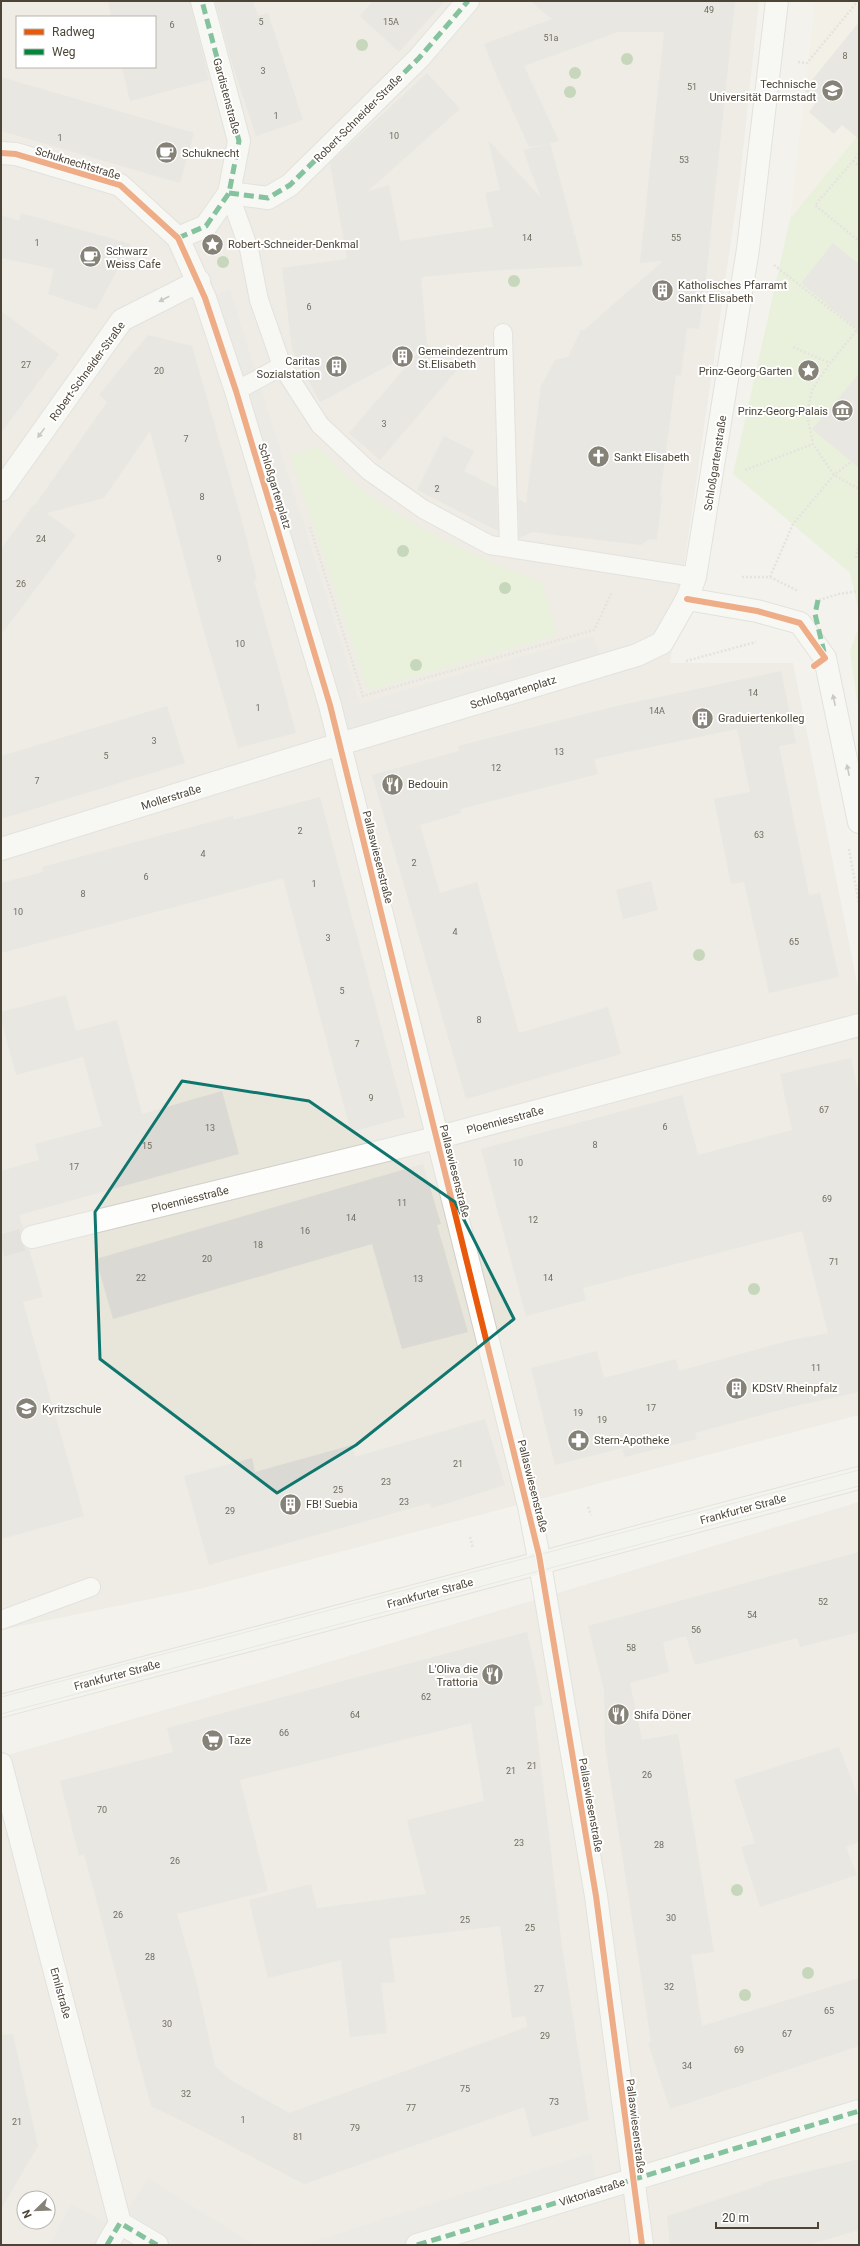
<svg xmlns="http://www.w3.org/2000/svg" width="860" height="2246" font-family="Roboto,sans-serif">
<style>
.residential{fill:#e8e5da;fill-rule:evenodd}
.education{fill:#f2eedf}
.green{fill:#def0cb}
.parking{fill:#e3e1dc}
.building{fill:#dbd9d3;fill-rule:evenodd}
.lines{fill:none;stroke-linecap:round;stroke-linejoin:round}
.minor-tunnel{stroke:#d2cfc9;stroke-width:22;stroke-dasharray:22 11;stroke-linecap:butt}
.service-casing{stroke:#d0cec9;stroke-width:20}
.minor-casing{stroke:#d0cec9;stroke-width:24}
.tertiary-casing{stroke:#d0cec9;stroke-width:24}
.secondary-casing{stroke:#d4d0c3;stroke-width:24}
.path{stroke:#d3d2cb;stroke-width:2.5;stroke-dasharray:2 2;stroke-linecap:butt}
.service{stroke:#fdfdfc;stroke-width:18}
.minor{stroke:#fdfdfc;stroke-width:22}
.tertiary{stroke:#fdfdfc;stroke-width:22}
.secondary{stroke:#f7f6f1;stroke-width:22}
.tram{stroke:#dadad9;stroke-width:1}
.quiet{stroke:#00873e;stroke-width:5;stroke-dasharray:10 5;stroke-linecap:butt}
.cycleway-casing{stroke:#fff;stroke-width:8}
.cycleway{stroke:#e8590c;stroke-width:6}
.tree{fill:#90b67e}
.oneway{fill:#9c9890}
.marked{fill:none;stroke:#0f766e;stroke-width:3;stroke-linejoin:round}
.labels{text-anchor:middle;stroke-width:4;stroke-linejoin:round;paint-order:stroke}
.number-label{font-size:9px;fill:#716c60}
.poi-label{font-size:11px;fill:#4c4537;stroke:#fff;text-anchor:start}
.street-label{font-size:11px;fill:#4c4537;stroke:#fff}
</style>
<rect width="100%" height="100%" fill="#f3f2ed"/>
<path class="residential" d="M1,1H759L740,178L670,663H793L859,993V1415L199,1589L1,1630ZM17,17H155V67H17Z
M859,1502V2245H1V1757L279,1677ZM24,2198H48V2222H24Z"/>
<path class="education" d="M815,1H859V134L790,219Z"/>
<path class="green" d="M859,134V613L850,573L733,474L790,219Z
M317,447C331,460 344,476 359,488C415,530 479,558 543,583L556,635L368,690L290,455Z
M859,627V715L850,651Z"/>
<path class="parking" d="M230,290L360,703L593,636L603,665L340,744L205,298Z
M592,2153L597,2186L400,2245H302Z
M148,2178L254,2245H178L126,2212Z
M71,2204L107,2223L96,2245H50Z"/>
<path class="building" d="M108,1H190L209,80L130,101L122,67H155V17H111Z
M215,1H253L258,16L268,13L303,120L256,136L231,60Z
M373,1H445L399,52L360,16Z
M530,1H735L706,278L699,329L687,328L681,376L676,375L660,496H662L657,540L649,539L641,545L532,532L519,538L518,499L526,503L541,386L555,360L568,357L581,330H584L663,261L640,263L664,32H618L524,66L559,141L550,143L574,231L572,232L575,235L583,266L499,270L421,277L427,344L457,370L380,460L349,433L423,347L320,402L292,349L282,268L347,259L330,163L427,73L460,109L368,191L389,185L400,241L493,227L485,193L500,190L488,140L541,198L523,150L548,144L529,147L495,72L484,44L552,19Z
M859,22V139L842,125L834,134L809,112L817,101L804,90Z
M1,77L194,133L180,183L1,131Z
M21,213L131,244L96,310L48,294L54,269L1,258V215L19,221Z
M833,243L859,264V331L801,283Z
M1,311L59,354L1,433Z
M148,335L192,346L242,521L257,580L254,581L296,733L238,748L201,621L150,431L104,498L47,513L76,535L1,635V549L34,504L35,505L107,402L99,395Z
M859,374V468L812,429Z
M444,436L474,451L464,471L497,488L498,531L417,490Z
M781,671L796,743L779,746L809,895L820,893L839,977L769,993L744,882L731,884L714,799L750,792L737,729L594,759L598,774L460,809L461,813L420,825L440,893L477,882L519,1033L608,1007L621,1054L466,1099L372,775L459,751L458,746L617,706Z
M167,706L185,763L1,819V756Z
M320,797L405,1117L351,1132L283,878L1,953V883L43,872L42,867L233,816V820Z
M651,881L658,910L623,919L616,890Z
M66,995L76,1031L117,1020L142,1114L222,1091L239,1154L19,1215L23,1228L20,1234V1240L23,1246L29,1249L43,1297L23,1302L84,1516L1,1539V1171L39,1160L35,1144L102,1126L83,1057L16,1075L1,1019V1012Z
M851,1058L859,1096V1392L791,1407L695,1433L697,1439L625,1457L622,1448L555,1465L531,1368L597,1351L604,1378L676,1359L679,1371L787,1341L828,1333L802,1231L583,1288L586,1300L526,1316L481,1149L682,1095L698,1155L792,1130L780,1074Z
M423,1164L441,1224L437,1225L468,1332L402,1349L372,1244L113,1319L96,1259Z
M485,1419L505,1485L432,1508L430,1503L209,1565L184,1476L252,1458L255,1472L352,1445L355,1457Z
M859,1552V1632L800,1647L797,1638L695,1665L686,1636L663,1642L669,1672L630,1683L642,1740L678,1734L714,1952L691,1955L702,2026L859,1978V2046L670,2109L648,2043L651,2042L639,1963L605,1746L604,1690L588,1626Z
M527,1632L543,1705L534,1707L562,1947L589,2120L532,2137L524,2107L304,2184L204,2132L151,2106L84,1854L79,1856L60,1781L173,1752L167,1728ZM471,1723L484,1801L407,1820L426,1894L317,1908L311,1884L249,1900L268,1978L341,1960L350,2037L387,2033L381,1983L395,1982L389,1939L500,1926L512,2018L525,2016L527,2027L289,2113L232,2081L215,2066L196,1980L177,1914L268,1891L240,1780Z
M839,1747L859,1799V1842L846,1847L857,1875L760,1907L741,1847L755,1843L734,1780Z
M13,2034L38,2146L1,2209V2035Z
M859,2159V2230L808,2245H670L667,2216L762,2185L761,2183Z"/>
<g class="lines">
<path class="minor-tunnel" d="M1,1246L32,1237"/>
<defs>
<path id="service" d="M229,193L249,249L259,300L282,366L320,425L369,471L423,509L490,545L695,577
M503,333L509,548
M236,391L282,366
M1,1620L91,1587"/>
<path id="minor" d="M1,153L16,154L120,185L178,238L205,298L236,391L330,705L529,1506L540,1564
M229,193L268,198L290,185L419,58L468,1
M178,238L206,226L229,193L239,141L202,1
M1,490L122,320L199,281
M687,599L757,611L800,623L825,658L859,822
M1,849L340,744L637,655L662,643L687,599L695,577L748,249L777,1
M32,1237L436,1138L859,1025
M1,1764L120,2223
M107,2245L120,2223L157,2245
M417,2245L859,2111"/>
<path id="tertiary" d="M540,1564L596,1896L642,2245"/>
<path id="secondary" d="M1,1706L859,1478"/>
</defs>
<use href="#service" class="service-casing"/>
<use href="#minor" class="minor-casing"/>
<use href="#tertiary" class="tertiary-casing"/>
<use href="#secondary" class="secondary-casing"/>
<path class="path" d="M798,62L807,63L858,1
M859,154L815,205L859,241
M853,161L859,166
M774,265L857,330
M859,332L857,330L830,363L812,390L807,414L813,444L834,475L859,489
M793,347L830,363
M745,470L813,444
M310,527L363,696L594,630L612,592
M856,558L859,542
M742,577H770L798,591
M770,577L793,524L834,475L851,462
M819,600L839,594L859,591
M686,661L756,642
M849,849L859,904
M588,1507L591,1515
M470,1537L473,1548"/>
<use href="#service" class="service"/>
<use href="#minor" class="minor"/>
<use href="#tertiary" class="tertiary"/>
<use href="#secondary" class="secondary"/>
<path class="tram" d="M1,1697L859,1470
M1,1714L859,1486"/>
<path class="quiet" d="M229,193L268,198L290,185L419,58L468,1
M178,238L206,226L229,193L239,141L202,1
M818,600L815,614L824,652
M107,2245L120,2223L157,2245
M417,2245L859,2111"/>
<defs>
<path id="cycleway" d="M1,153L16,154L120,185L178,238L205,298L236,391L330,705L539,1555L596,1896L642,2245
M687,599L757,611L800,623L825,658L814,666"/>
</defs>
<use href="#cycleway" class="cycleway-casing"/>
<use href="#cycleway" class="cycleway"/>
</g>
<g class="tree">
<circle cx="362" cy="45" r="6"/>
<circle cx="627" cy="59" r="6"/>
<circle cx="575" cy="73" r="6"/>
<circle cx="570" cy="92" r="6"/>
<circle cx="223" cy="262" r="6"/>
<circle cx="514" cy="281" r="6"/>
<circle cx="403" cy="551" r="6"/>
<circle cx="505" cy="588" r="6"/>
<circle cx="416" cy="665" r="6"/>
<circle cx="699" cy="955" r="6"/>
<circle cx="754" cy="1289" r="6"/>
<circle cx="737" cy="1890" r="6"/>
<circle cx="808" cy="1973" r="6"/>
<circle cx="745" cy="1995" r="6"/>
</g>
<defs><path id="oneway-solid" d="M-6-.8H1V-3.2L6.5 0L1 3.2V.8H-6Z"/></defs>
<g class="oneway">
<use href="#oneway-solid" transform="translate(164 299) rotate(153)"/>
<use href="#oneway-solid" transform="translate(41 433) rotate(126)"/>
<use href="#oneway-solid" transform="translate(834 700) rotate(-102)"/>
<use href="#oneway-solid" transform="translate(848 770) rotate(-102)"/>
</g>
<path d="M0 0H860V2246H0ZM182,1081L309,1101L455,1202L514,1319L356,1445L277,1493L100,1359L95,1212Z" fill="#f3f2ed" fill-opacity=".55" fill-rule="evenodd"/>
<path class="marked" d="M182,1081L309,1101L455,1202L514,1319L356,1445L277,1493L100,1359L95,1212Z"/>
<defs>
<symbol id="university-disc" viewBox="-11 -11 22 22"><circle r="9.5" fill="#868277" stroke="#fff"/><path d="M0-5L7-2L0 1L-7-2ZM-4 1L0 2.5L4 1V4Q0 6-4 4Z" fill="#fff"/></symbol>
<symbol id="cafe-disc" viewBox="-11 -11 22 22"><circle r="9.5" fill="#868277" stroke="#fff"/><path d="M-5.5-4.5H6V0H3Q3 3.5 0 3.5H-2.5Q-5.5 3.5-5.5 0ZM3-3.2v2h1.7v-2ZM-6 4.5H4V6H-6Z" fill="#fff"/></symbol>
<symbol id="sight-disc" viewBox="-11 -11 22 22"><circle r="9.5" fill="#868277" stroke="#fff"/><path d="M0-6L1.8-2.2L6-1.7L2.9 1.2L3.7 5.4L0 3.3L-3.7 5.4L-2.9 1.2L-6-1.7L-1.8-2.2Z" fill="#fff"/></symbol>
<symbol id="building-disc" viewBox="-11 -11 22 22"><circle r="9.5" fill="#868277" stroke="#fff"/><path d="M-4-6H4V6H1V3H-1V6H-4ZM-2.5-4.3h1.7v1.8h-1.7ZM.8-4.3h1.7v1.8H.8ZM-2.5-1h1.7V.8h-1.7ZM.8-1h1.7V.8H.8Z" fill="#fff"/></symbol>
<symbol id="museum-disc" viewBox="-11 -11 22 22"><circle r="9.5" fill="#868277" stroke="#fff"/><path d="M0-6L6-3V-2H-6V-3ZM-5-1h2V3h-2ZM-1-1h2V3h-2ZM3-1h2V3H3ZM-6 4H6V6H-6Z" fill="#fff"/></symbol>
<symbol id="church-disc" viewBox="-11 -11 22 22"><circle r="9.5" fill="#868277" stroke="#fff"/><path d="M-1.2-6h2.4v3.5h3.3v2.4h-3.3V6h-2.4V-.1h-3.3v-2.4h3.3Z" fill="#fff"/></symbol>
<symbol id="restaurant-disc" viewBox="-11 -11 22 22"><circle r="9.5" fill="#868277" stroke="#fff"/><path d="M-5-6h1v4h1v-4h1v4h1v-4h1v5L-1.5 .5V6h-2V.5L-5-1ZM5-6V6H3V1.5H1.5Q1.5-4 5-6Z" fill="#fff"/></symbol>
<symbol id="school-disc" viewBox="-11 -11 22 22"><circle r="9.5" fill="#868277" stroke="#fff"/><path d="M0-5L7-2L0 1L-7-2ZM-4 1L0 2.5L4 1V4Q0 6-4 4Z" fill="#fff"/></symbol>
<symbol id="pharmacy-disc" viewBox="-11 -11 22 22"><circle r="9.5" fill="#868277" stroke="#fff"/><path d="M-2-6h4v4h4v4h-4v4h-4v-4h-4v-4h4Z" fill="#fff"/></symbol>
<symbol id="supermarket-disc" viewBox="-11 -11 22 22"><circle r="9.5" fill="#868277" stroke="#fff"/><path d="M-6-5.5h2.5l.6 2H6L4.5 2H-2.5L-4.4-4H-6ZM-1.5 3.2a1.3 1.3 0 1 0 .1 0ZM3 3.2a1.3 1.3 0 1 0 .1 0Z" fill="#fff"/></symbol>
</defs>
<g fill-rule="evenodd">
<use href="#university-disc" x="820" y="78" width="25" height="25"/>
<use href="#cafe-disc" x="154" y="140" width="25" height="25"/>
<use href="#sight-disc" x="200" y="232" width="25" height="25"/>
<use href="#cafe-disc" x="78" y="244" width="25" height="25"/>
<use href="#building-disc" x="650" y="278" width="25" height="25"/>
<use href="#building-disc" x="390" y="344" width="25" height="25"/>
<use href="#building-disc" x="324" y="354" width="25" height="25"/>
<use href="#sight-disc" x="796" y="358" width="25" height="25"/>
<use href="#museum-disc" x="830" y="398" width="25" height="25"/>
<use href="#church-disc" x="586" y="444" width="25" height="25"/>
<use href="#building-disc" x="690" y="706" width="25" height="25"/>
<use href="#restaurant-disc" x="380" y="772" width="25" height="25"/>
<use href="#building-disc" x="724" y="1376" width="25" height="25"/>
<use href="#school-disc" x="14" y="1396" width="25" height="25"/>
<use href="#pharmacy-disc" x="566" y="1428" width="25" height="25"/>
<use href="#building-disc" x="278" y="1492" width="25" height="25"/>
<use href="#restaurant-disc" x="480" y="1662" width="25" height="25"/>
<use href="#restaurant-disc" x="606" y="1702" width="25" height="25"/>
<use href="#supermarket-disc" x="200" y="1728" width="25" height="25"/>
</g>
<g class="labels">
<g class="number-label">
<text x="709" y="13">49</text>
<text x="261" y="25">5</text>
<text x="391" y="25">15A</text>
<text x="172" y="28">6</text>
<text x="551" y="41">51a</text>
<text x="845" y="59">8</text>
<text x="263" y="74">3</text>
<text x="692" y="90">51</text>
<text x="276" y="119">1</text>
<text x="394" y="139">10</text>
<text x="60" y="141">1</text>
<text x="684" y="163">53</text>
<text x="527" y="241">14</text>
<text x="676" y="241">55</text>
<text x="37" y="246">1</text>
<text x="309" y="310">6</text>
<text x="26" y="368">27</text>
<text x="159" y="374">20</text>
<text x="384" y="427">3</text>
<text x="186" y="442">7</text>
<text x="437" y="492">2</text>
<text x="202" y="500">8</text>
<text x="41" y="542">24</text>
<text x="219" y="562">9</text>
<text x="21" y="587">26</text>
<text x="240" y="647">10</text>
<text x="753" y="696">14</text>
<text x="258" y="711">1</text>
<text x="657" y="714">14A</text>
<text x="154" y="744">3</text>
<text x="559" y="755">13</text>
<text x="106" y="759">5</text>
<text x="496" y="771">12</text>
<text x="37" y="784">7</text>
<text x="300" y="834">2</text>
<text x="759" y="838">63</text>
<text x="203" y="857">4</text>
<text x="414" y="866">2</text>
<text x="146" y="880">6</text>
<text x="314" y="887">1</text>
<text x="83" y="897">8</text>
<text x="18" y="915">10</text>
<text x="455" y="935">4</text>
<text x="328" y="941">3</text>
<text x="794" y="945">65</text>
<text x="342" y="994">5</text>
<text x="479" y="1023">8</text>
<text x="357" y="1047">7</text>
<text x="371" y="1101">9</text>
<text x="824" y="1113">67</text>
<text x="665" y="1130">6</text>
<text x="210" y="1131">13</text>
<text x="595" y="1148">8</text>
<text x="147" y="1149">15</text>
<text x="518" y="1166">10</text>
<text x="74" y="1170">17</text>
<text x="827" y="1202">69</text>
<text x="402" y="1206">11</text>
<text x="351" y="1221">14</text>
<text x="533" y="1223">12</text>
<text x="305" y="1234">16</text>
<text x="258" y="1248">18</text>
<text x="207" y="1262">20</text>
<text x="834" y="1265">71</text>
<text x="141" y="1281">22</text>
<text x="548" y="1281">14</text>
<text x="418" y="1282">13</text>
<text x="816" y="1371">11</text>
<text x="651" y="1411">17</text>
<text x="578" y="1416">19</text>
<text x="602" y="1423">19</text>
<text x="458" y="1467">21</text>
<text x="386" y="1485">23</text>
<text x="338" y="1493">25</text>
<text x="404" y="1505">23</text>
<text x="230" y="1514">29</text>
<text x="823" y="1605">52</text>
<text x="752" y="1618">54</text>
<text x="696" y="1633">56</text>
<text x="631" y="1651">58</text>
<text x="426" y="1700">62</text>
<text x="355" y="1718">64</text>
<text x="284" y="1736">66</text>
<text x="532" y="1769">21</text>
<text x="511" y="1774">21</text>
<text x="647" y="1778">26</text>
<text x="102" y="1813">70</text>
<text x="519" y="1846">23</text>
<text x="659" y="1848">28</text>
<text x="175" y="1864">26</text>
<text x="118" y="1918">26</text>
<text x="671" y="1921">30</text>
<text x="465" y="1923">25</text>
<text x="530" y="1931">25</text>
<text x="150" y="1960">28</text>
<text x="669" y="1990">32</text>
<text x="539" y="1992">27</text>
<text x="829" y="2014">65</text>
<text x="167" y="2027">30</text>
<text x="787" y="2037">67</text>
<text x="545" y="2039">29</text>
<text x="739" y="2053">69</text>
<text x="687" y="2069">34</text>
<text x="465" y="2092">75</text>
<text x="186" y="2097">32</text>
<text x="554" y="2105">73</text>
<text x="411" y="2111">77</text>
<text x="243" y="2123">1</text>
<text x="17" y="2125">21</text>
<text x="355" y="2131">79</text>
<text x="298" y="2140">81</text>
</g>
<g class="poi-label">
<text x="816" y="88" text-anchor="end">Technische<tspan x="816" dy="13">Universität Darmstadt</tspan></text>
<text x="182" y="157">Schuknecht</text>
<text x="228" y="248">Robert-Schneider-Denkmal</text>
<text x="106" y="255">Schwarz<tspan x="106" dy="13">Weiss Cafe</tspan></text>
<text x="678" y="289">Katholisches Pfarramt<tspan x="678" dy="13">Sankt Elisabeth</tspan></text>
<text x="418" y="355">Gemeindezentrum<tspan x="418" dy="13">St.Elisabeth</tspan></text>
<text x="320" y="365" text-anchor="end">Caritas<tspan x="320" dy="13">Sozialstation</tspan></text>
<text x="792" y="375" text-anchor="end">Prinz-Georg-Garten</text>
<text x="828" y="415" text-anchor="end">Prinz-Georg-Palais</text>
<text x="614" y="461">Sankt Elisabeth</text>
<text x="718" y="722">Graduiertenkolleg</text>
<text x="408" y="788">Bedouin</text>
<text x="752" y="1392">KDStV Rheinpfalz</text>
<text x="42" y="1413">Kyritzschule</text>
<text x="594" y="1444">Stern-Apotheke</text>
<text x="306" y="1508">FB! Suebia</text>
<text x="478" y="1673" text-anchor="end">L'Oliva die<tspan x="478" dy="13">Trattoria</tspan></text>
<text x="634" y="1719">Shifa Döner</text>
<text x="228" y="1744">Taze</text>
</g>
<g class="street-label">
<text transform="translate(227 96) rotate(75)" y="4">Gardistenstraße</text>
<text transform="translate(358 118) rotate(-45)" y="4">Robert-Schneider-Straße</text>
<text transform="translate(78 163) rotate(17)" y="4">Schuknechtstraße</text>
<text transform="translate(87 371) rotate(-54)" y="4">Robert-Schneider-Straße</text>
<text transform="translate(715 463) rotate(-81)" y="4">Schloßgartenstraße</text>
<text transform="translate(275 486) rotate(73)" y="4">Schloßgartenplatz</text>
<text transform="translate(513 692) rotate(-17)" y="4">Schloßgartenplatz</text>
<text transform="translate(171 797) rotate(-17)" y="4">Mollerstraße</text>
<text transform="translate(378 857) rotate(76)" y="4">Pallaswiesenstraße</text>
<text transform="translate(505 1120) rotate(-15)" y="4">Ploenniesstraße</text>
<text transform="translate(455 1171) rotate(76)" y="4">Pallaswiesenstraße</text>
<text transform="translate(190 1199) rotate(-14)" y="4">Ploenniesstraße</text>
<text transform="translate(533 1486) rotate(76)" y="4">Pallaswiesenstraße</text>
<text transform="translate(743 1509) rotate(-15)" y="4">Frankfurter Straße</text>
<text transform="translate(430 1593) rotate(-15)" y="4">Frankfurter Straße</text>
<text transform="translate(117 1675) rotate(-15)" y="4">Frankfurter Straße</text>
<text transform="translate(591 1805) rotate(80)" y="4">Pallaswiesenstraße</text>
<text transform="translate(61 1993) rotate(75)" y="4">Emilstraße</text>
<text transform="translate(636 2126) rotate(83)" y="4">Pallaswiesenstraße</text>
<text transform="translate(592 2192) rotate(-18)" y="4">Viktoriastraße</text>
</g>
</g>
<rect width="860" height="2246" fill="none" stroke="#4c4537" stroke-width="4"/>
<rect x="16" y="16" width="140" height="52" fill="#ffffff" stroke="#b7b5af"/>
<rect x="24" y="29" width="20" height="6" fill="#e8590c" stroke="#b7b5af"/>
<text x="52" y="36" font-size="12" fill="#4c4537">Radweg</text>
<rect x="24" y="49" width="20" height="6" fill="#00873e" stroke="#b7b5af"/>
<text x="52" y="56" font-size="12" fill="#4c4537">Weg</text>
<g transform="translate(36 2210) rotate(247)"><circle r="19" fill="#ffffff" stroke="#b7b5af"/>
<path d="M0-3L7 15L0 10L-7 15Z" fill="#868277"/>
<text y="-6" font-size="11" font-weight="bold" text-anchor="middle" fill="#4c4537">N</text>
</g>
<path d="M716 2222v6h102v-6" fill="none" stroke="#4c4537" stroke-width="2"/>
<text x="722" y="2222" font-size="12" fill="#4c4537" stroke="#ffffff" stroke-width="3" paint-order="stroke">20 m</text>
</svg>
